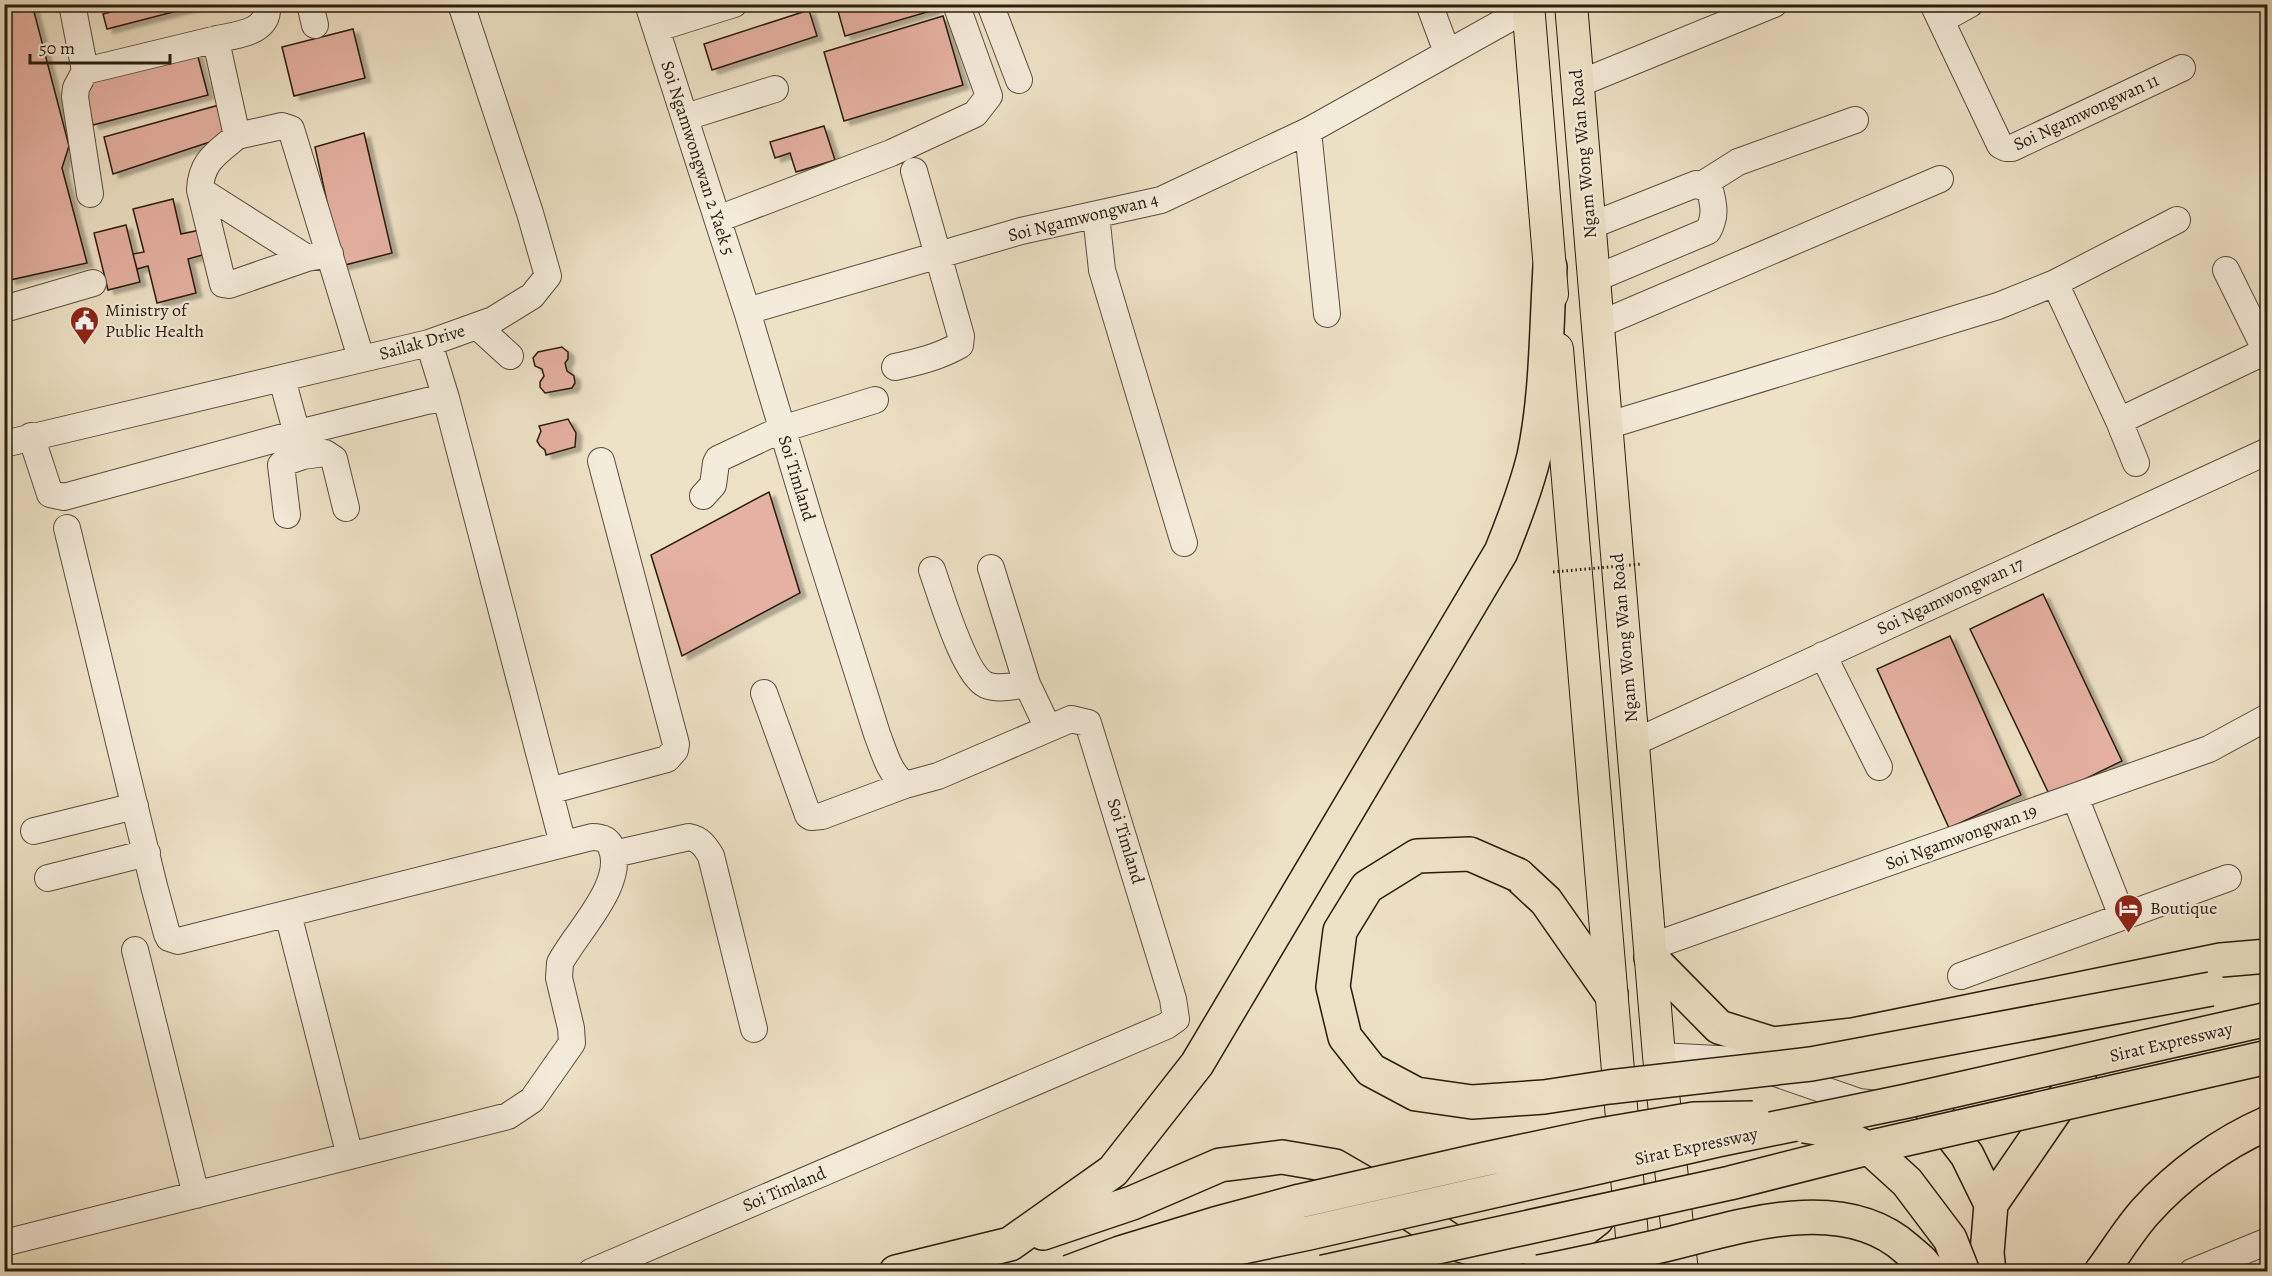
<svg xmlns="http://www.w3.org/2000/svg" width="2272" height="1276" font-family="Alegreya,serif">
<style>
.building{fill:#e5b1a2;stroke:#2a1d0e;stroke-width:1.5;filter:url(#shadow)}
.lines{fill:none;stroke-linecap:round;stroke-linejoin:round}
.minor-casing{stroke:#5b4e3c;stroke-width:28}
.major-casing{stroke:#2a1d0e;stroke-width:34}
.highway-casing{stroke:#2a1d0e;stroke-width:36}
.minor{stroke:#f4ecda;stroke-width:26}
.major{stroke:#eee2c6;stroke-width:32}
.highway{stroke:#eee2c6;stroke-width:33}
.highway-bridge-casing{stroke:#2a1d0e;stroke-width:36;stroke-linecap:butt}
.path-bridge{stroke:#2a1d0e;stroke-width:3;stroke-dasharray:1.5 3;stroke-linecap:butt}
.highway-bridge{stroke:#eee2c6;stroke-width:33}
.labels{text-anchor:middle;stroke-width:4.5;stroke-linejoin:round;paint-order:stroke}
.street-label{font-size:18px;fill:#2a1d0e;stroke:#f4ecda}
.poi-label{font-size:18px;fill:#2a1d0e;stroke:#f4ecda;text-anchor:start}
</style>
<defs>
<filter id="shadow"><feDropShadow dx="6" dy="4" stdDeviation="1.5" flood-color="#0004"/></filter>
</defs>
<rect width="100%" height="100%" fill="#eee2c6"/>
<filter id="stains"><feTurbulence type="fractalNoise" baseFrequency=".00333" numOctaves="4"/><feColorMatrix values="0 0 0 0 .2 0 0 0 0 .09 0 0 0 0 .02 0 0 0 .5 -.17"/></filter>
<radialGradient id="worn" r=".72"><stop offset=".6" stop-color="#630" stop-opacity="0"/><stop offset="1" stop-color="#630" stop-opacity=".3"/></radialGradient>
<path class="building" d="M5,4H32L69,146L62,168L87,263L10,280L4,257V168H7L4,158V21L9,20Z
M141,4H204L107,29L103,14Z
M836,4H933L934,10L845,36Z
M809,10L817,36L712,70L704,44Z
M943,16L963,85L844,121L824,52Z
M353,29L365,78L294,96L282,47Z
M197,53L208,95L93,125L82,83Z
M219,105L228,136L113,174L104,137Z
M824,126L835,160L796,172L790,153L775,158L770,142Z
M364,133L392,253L341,266L315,147Z
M173,199L181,234L200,230L206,254L188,259L196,293L157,303L148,266L137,269L133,254L144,252L133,209Z
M126,225L140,282L108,290L94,233Z
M562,347L568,352V359L565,363L567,371L574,376L575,383L572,388L545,393L540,387V382L544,376L542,369L535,366L533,358L538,352Z
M568,419L576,433L575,447L546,455L545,450L540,446L537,441L541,431L539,426Z
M769,492L800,593L682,656L651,555Z
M2043,594L2122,761L2050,796L1970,629Z
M1950,636L2021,795L1949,828L1877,669Z"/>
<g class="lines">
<defs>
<path id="minor" d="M72,4L85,71L217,39L218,50L237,136L282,126L291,129L361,358
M310,4L315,25
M648,4L747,311L811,525L877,734C884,752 889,773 905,785
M990,4L1019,80
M1429,4L1447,52
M1933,4L2000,145L2006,148H2012L2182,68
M1941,20L1970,4
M658,28L734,4
M217,39C237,35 270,33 267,4
M85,71L76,88L75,97L90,194
M1578,84L1774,4
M686,117L775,89
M1308,131L1327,314
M237,136C217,153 201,161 200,190L307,258L330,254
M1700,186L1738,162L1855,120
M200,190L223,284L229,285L307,258
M1096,215L1102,270L1184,543
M718,219L891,153L975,114L989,96L956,4
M1590,226L1696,184L1710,190C1714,206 1716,216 1708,231L1594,279
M2226,270L2266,351
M2055,283L2119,421L2136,463
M4,309L93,283
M747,311L1021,231L1161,200L1308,131L1528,8
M1598,325L1940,179
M477,326L510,356
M429,343L446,398
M895,367C918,362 939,357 960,345L961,336L914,171
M282,379L303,456L325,453L334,459L346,508
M2119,421L2266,351L2268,354
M1606,426L1998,306L2055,283L2177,220
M31,436L50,494L64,497L298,433L427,401L446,398L563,844
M4,444L429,343L493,320L532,296L548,276L530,213L461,4
M703,496L713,485L716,463L718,459L782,429L875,400
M287,515L281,465L283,463L303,456
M991,568L1027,684
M932,570C941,595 964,675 986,685C998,690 1015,686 1027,684L1048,728
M1823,655L1879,767
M1633,743L2268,451
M549,791L667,759L675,750L676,744L601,461
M2075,797L2122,916
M34,831L135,806
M614,854L689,837C700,839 705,846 711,856L754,1029
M48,878L147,853
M288,914L350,1156
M1650,947L2209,749L2268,717
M135,950L196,1195
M1961,976L2228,878
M1659,1056L1738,1060L1859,1102L1877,1104
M4,1243L508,1116L532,1100L572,1043L571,1028L559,978L560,963C576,932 627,883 611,847C608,839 601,837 592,837L178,941L169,938L167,934L154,886L67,528
M591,1272L1166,1026L1176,1019L1173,999L1088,723L1071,719L938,776L905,785L822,816L811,817L808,815L764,693
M2192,1272L2268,1241"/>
<path id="major" d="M1528,4L1552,294
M1571,4L1659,1056L1682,1272
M1557,349L1635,1272"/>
<path id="highway" d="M1518,875L1546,901L1611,994
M1651,958L1719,1027L1773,1044L1853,1035L2221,960L2268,956
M1930,1107L1967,1155L1991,1204L1987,1253L1989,1272
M1991,1204L2079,1076
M1043,1233L1132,1203L1220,1165L1282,1157L1335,1166L1366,1184L1456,1244L1488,1253L1532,1245L1583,1230L1597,1219
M896,1272L1010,1244L1113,1171L1197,1064L1501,552C1514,520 1526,489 1534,456C1547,394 1546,330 1550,267
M2101,1272C2116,1252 2129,1230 2145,1212C2178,1175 2222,1143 2268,1123"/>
</defs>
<use href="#minor" class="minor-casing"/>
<use href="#major" class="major-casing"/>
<use href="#highway" class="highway-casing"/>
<use href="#minor" class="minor"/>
<use href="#major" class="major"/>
<use href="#highway" class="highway"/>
<defs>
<path id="highway-bridge" d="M1518,875L1470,854L1417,856L1367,887L1340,931L1333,987L1345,1037L1371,1070L1416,1094L1472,1102L1544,1097L1609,1087L1811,1064L2211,989
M1804,1126L1835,1131L1874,1152L1907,1182L1950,1239L1963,1272
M1069,1272L1120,1253L1215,1224L1300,1201L1485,1159L1594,1136L1694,1119L1753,1118
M1124,1272L1309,1233L1718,1140L1907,1101L2268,1019
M1323,1272L1730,1183L1880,1145L2268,1057
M1539,1272C1579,1264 1620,1255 1660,1246C1736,1228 1841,1190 1907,1249C1915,1256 1924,1262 1929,1272"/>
</defs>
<use href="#highway-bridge" class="highway-bridge-casing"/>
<path class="path-bridge" d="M1553,572L1642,564"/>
<use href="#highway-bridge" class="highway-bridge"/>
</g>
<defs>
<symbol id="civic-pin" viewBox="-11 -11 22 30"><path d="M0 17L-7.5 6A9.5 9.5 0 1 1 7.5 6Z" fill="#8f2418" stroke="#f4ecda"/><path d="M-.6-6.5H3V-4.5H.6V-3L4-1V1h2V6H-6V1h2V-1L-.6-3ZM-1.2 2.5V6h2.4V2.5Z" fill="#fff"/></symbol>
<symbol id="hotel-pin" viewBox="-11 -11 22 30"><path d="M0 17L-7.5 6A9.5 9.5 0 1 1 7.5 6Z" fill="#8f2418" stroke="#f4ecda"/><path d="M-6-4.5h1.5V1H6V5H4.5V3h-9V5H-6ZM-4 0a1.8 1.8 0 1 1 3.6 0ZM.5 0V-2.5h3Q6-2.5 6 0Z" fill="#fff"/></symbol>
</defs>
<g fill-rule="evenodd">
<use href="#civic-pin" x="68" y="304" width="33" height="45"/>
<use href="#hotel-pin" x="2112" y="892" width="33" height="45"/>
</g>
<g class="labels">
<g class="street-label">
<text transform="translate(2086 112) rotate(-25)" y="6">Soi Ngamwongwan 11</text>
<text transform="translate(1583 154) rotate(-95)" y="6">Ngam Wong Wan Road</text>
<text transform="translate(698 158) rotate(72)" y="6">Soi Ngamwongwan 2 Yaek 5</text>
<text transform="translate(1083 217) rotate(-14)" y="6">Soi Ngamwongwan 4</text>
<text transform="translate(422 342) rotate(-16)" y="6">Sailak Drive</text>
<text transform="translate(797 478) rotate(73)" y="6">Soi Timland</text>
<text transform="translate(1950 596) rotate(-25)" y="6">Soi Ngamwongwan 17</text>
<text transform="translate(1624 638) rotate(-95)" y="6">Ngam Wong Wan Road</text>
<text transform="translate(1961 837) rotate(-20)" y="6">Soi Ngamwongwan 19</text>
<text transform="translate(1126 841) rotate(73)" y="6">Soi Timland</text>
<text transform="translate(2171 1042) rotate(-13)" y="6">Sirat Expressway</text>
<text transform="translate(1696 1146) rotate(-12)" y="6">Sirat Expressway</text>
<text transform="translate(784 1189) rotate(-23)" y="6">Soi Timland</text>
</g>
<g class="poi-label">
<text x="105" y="316">Ministry of<tspan x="105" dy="21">Public Health</tspan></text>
<text x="2150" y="914">Boutique</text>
</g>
</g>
<rect width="2272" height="1276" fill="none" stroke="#eee2c6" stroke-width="24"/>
<rect x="6" y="6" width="2260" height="1264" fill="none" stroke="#2a1d0e" stroke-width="3"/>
<rect x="12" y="12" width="2248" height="1252" fill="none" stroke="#2a1d0e" stroke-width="1.5"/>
<path d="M30 54v9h140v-9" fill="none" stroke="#2a1d0e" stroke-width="3"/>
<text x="39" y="54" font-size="18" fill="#2a1d0e" stroke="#f4ecda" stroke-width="4.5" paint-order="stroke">50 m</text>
<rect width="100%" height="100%" filter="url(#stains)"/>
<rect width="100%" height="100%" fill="url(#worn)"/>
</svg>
